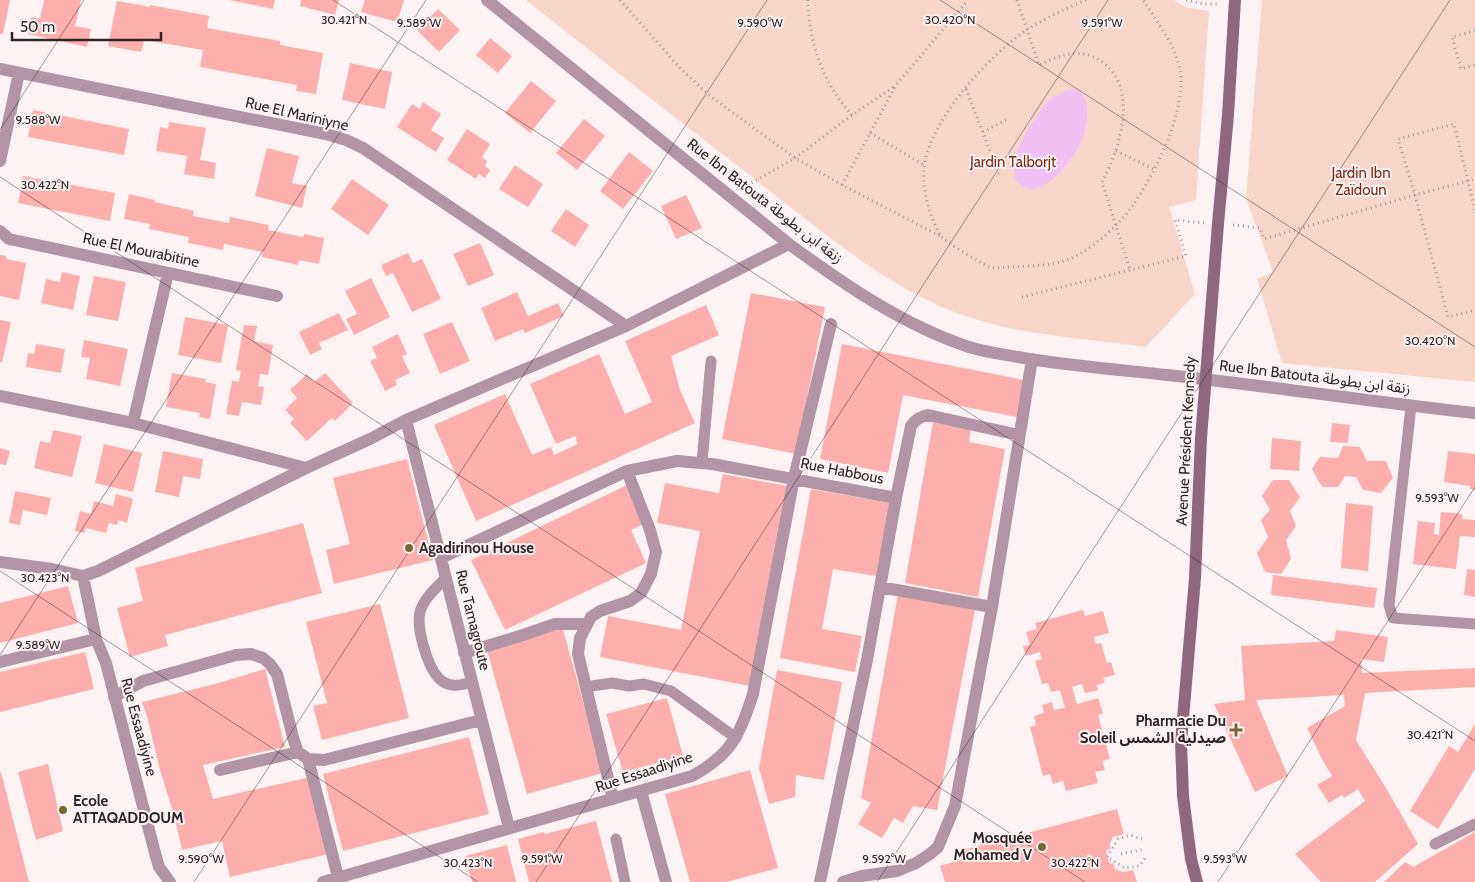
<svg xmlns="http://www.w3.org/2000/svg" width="1475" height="882" font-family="Cabin,'Noto Sans Arabic',sans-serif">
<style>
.green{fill:#f9d4c8}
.water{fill:#f3bff5}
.building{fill:#fdafae}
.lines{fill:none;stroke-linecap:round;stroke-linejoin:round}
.path{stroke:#a3989a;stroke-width:3;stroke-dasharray:1 4;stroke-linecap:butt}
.lane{stroke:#b295a5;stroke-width:11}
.street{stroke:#b295a5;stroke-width:12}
.secondary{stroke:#90677f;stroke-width:12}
.ticks{fill:none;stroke:#2f2527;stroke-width:1;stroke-opacity:0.45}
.poi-dot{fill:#766735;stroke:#fef2f5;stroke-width:2}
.labels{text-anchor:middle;stroke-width:4;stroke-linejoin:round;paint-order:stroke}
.street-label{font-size:15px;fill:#2f2527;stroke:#fef2f5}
.park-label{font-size:15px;fill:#7f2c0e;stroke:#fef2f5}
.poi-label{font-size:15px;font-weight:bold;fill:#2f2527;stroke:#fef2f5;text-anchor:start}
.ticks-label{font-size:12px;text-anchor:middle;fill:#2f2527;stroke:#fef2f5;stroke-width:4;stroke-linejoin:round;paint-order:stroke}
</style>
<rect width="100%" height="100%" fill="#fef2f5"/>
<path class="green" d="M526,0H1174L1185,7L1209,11L1196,200L1169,207L1195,294L1146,347C1080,338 1011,335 949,310C881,282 819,229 761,184C682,123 604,62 526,0Z
M1262,0H1475V382L1282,363L1257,279L1273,272L1246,198Z"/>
<path class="water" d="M1074,89C1096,96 1086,135 1077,150C1070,162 1045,193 1029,189C991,180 1035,113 1050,100C1057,94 1065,90 1074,89Z"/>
<path class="building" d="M0,0H10L3,34H0Z
M44,0H81L75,26L91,29L87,47L28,34L31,17L40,19Z
M230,0H275L273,9Z
M301,0H339L335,15L300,6Z
M365,0H404L397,22L361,12Z
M117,1L150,7V5L209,16L207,28L280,41V45L323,53L316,94L296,91L297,85L200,67L203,50L144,40L141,52L108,46Z
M438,9L460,30L439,52L417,30Z
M490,38L512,56L498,73L476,55Z
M350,63L392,72L385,109L342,100Z
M531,81L556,101L530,133L505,113Z
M423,102L441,114L431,130L444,138L436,152L397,127L412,104L420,109Z
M33,110L129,129L124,155L28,137Z
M584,119L605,136L577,170L556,153Z
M169,122L206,128L200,160L216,163L214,179L184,174L187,156L156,151L160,127L168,129Z
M467,129L490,144L482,157L487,161L485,166L490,170L485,178L479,174L476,179L447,160Z
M267,148L299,156L292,183L307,186L302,208L255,196Z
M629,152L653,171L623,209L600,191Z
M515,165L543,184L528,207L499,189Z
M23,176L115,193L110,221L18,203Z
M352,179L389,205L368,235L331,209Z
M129,194L155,200V202L194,211L193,216L229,223L230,217L269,225L268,230L303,237L304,234L324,238L319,264L299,260L298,265L262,257L263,252L224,244L223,250L188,243L189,237L149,229L150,224L124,219Z
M686,195L702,228L676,239L661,206Z
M566,209L589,225L575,247L551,231Z
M480,243L494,275L468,286L453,254Z
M408,253L413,263L422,259L441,299L412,312L393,273L386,276L381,265Z
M0,255L6,256V259L26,263L19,300L0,296Z
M62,272L80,276L73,310L41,303L46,279L60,282Z
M94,276L126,282L118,321L86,315Z
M371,278L390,317L354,335L346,319L357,314L345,291Z
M517,292L528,316L558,303L564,316L525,333L523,329L495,341L481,308Z
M751,293L825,307L796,454L722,439Z
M706,305L719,335L671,356L680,390L695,423L476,521L434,425L505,394L532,455L551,447L554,455L578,444L575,436L556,444L530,384L599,354L625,414L652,402L625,341Z
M339,313L348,330L319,343L322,349L310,355L299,332Z
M185,317L228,325L221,363L178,355Z
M0,320L11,322L2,363L0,362Z
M452,322L470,361L440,374L423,334Z
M244,325L257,326L254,341L273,345L268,375L260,374L258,386L264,387L261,405L242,402L239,416L226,414L232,381L239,382L241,371L236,370Z
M398,334L407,354L402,356L410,373L395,380L397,385L385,391L370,361L377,358L372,347Z
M84,340L128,349L120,386L86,379L90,358L81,357Z
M36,344L65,349L61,373L26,367L28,353L34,354Z
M842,344L1024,380L1017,417L903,395L888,473L820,459Z
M172,373L206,379L205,382L216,384L210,419L199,417L200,413L166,407Z
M325,373L353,403L335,421L332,418L307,441L290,423L294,419L285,410L297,398L290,390L307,374L314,382Z
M933,422L971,429L969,442L1005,449L978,597L905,583Z
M1332,423L1350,425L1348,443L1330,442Z
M53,430L82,436L72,477L34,468L40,441L50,443Z
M1272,438L1301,441L1299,471L1270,469Z
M104,444L142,453L133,492L95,483Z
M1343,446L1360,447L1367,461H1386L1393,478L1381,493L1363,490L1356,477L1345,476L1338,487H1322L1312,469L1320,457L1338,458Z
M0,448L10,451L6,465L0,464Z
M163,451L203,459L200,479L183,476L179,497L155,492Z
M1448,451L1475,454V490L1470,489V486L1444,482Z
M407,459L433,560L334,584L326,550L350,544L333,478Z
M723,474L787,486L750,686L600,657L608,616L681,630L700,531L657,523L665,483L719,493Z
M1273,480H1289L1300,497L1290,511L1296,526L1286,540L1291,559L1281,574L1265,572L1257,553L1268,537L1261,520L1270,510L1262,496Z
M627,485L645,523L631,530L646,563L505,630L471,560Z
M811,489L890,503L876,576L833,569L822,629L862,636L855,672L780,658Z
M15,491L51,498L47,515L23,510L20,525L9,523Z
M116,494L133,499L127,523L118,520L117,525L109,523L106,533L86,528L84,533L75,531L80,511L91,514L94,501L113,506Z
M1346,503L1373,506L1368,571L1341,568Z
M1441,512L1462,514V519L1475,520V537L1460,536L1456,569L1413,564L1418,521L1435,523L1434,534L1439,535Z
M303,523L322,593L165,635L168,646L130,657L117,608L143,601L135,568Z
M1467,569L1475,570V597L1464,595Z
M1273,575L1377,588L1374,608L1271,595Z
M68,586L78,623L0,643V603Z
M898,595L975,610L937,810L913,806L903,823L894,818L882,838L858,824L871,803L861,798Z
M380,604L409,718L322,740L313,706L327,703L306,622Z
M1083,610L1085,616L1103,611L1109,633L1094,637L1096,644L1101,643L1107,663L1111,662L1115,675L1103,678L1105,683L1097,685L1098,690L1085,693L1082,684L1072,687L1077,704L1098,698L1103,713L1098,715L1110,759L1102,761L1105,770L1095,772L1098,783L1066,791L1063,781L1053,784L1050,774L1043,776L1030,727L1036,725L1034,716L1044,713L1042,705L1052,702L1054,710L1065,708L1060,690L1051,692L1048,683L1042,684L1035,661L1042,659L1040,652L1026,656L1023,646L1030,645L1026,632L1037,629L1035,623Z
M562,626L603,773L527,794L486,646Z
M1336,630L1388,637L1384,662L1361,659L1362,673L1475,668V687L1365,693L1356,740L1386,788L1418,844L1375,882H1321L1295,854L1365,801L1358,789L1344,798L1342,795L1329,803L1317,785L1332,776L1323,761L1307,728L1345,706L1344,695L1256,700L1288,776L1255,792L1214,704L1245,700L1241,646L1334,641Z
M85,652L94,689L0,712V672Z
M265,669L285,747L203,765L213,799L311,777L329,854L230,877L222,841L182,850L174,815L160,770L148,720L142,702L215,684Z
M777,670L842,682L824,780L796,775L795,797L769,804L759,768Z
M667,698L683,756L623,772L606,714Z
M1475,724V769L1438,829L1410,811L1449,746L1458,752Z
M469,737L489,814L343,851L323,774Z
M48,764L63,831L36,840L18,772Z
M750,770L778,868L727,882H690L665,794Z
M0,772H1L29,882H0Z
M1117,809L1124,834L1113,837L1110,844V849L1106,850L1107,857L1110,864L1113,863L1115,869L1123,872L1133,870L1137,882H945L940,866L960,860L963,850Z
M596,821L612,882H529L518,839L544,832L545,834Z
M1475,832V882H1384L1405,862L1413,867Z
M507,845L516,882H472L465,856Z"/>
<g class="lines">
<path class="path" d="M620,0L681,69L710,96L795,158L842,185L942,237
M808,0C809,44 823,83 852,115
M1017,0L1039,65C1060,55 1081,47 1101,61C1140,88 1120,148 1102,182L1130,270
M1086,0C1066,8 1046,18 1028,29C990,54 929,121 924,167C922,189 929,217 941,236C946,243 980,262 989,267L995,268C1016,266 1047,267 1067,260C1089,252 1117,227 1131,208C1154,176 1187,111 1180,70C1175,44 1157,22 1143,0
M1186,0L1204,4H1219
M1475,31L1452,37L1461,69L1475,65
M966,89L1000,177
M983,132L1006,120
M870,133L924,165
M1116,151L1154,169
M842,185L896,85L968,0
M743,188L795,158L852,115L895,86
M1475,210L1454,124L1398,139L1415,195L1448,317L1475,310
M1233,225L1260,228L1264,239L1415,195L1475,179
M1022,297L1186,256L1175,220L1204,223
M1142,839L1130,835L1118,839L1107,857L1125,868L1139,866L1147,856
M1121,854L1145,849"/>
<path class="lane" d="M1411,406L1389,605L1393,618L1475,624
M702,462L711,361
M446,578C436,588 424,598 420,612C416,628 428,671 442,681C452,688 461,685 472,682
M587,689L592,686L612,683L629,686L644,684L671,691L736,738
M616,839L625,882
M1435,844L1475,824"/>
<path class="street" d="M487,0L789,244C845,285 903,325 969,347C988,353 1009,355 1029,359C1075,366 1121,370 1167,375C1270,386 1372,402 1475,413
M0,69L326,134L346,140L363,148L626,326
M0,161L19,73
M0,231L9,239L277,296
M0,396L133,423L306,468
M406,420L509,828
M133,423L168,273
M896,498L911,426C916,419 920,417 928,415L1019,435
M441,558L627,471L677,461L712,464L896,498L867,660L820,882
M0,562L52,569L83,576L98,571L306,468L370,439L406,420L626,326L789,244
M83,576L96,639L106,663L155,853L159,867L170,882
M880,587L992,607
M464,653L523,635L555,624H587
M0,662L96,639
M114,697L143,681L236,655L251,654L263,658L270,664L277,674L294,741L298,752L308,759L324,760L481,720
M308,759L338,877
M220,770L298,752
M641,791L666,882
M613,799L578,654L580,638L591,617L600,611L630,601L641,593L651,574L656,552L650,530L627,471
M323,882L692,776C731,755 740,735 753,694L794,478L831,324
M843,882L862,876L897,871L916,863L930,854L938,847L955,806L992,607L1032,359"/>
<path class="secondary" d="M1197,882L1191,859L1183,796L1181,742L1195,578L1201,438L1218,224L1228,115L1235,0"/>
</g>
<path class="ticks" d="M333,0L1475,741M940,0L1475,347M0,130L84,0M0,177L1085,882M0,571L478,882M0,655L426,0M194,882L767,0M536,882L1108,0M877,882L1450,0M1218,882L1475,487"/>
<g class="poi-dot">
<circle cx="409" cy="548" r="5"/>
<path d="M1233.5 722.5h5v5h5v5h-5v5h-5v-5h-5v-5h5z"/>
<circle cx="63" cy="810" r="5"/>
<circle cx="1042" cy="847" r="5"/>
</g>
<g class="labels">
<g class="street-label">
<text transform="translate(297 114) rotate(13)" y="5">Rue El Mariniyne</text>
<text transform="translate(765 201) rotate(38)" y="5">Rue Ibn Batouta زنقة ابن بطوطة</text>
<text transform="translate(141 250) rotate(12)" y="5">Rue El Mourabitine</text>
<text transform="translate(1315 377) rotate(7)" y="5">Rue Ibn Batouta زنقة ابن بطوطة</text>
<text transform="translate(1186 441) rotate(-87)" y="5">Avenue Président Kennedy</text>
<text transform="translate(842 471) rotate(11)" y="5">Rue Habbous</text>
<text transform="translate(473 620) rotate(76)" y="5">Rue Tamagroute</text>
<text transform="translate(139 727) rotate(75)" y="5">Rue Essaadiyine</text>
<text transform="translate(644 772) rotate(-18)" y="5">Rue Essaadiyine</text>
</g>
<g class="park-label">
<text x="1013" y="167">Jardin Talborjt</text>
<text x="1361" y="178">Jardin Ibn<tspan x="1361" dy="17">Zaïdoun</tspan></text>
</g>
<g class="poi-label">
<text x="419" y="553">Agadirinou House</text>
<text x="1226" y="726" text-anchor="end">Pharmacie Du<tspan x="1226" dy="17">Soleil صيدلية الشمس</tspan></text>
<text x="73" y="806">Ecole<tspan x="73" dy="17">ATTAQADDOUM</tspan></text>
<text x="1032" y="843" text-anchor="end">Mosquée<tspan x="1032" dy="17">Mohamed V</tspan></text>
</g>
</g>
<g class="ticks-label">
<text x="344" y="24">30.421°N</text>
<text x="950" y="24">30.420°N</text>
<text x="419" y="27">9.589°W</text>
<text x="760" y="27">9.590°W</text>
<text x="1102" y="27">9.591°W</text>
<text x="38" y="124">9.588°W</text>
<text x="45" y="189">30.422°N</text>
<text x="1430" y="345">30.420°N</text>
<text x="1437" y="502">9.593°W</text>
<text x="45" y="582">30.423°N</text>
<text x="38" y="649">9.589°W</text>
<text x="1430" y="739">30.421°N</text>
<text x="201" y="863">9.590°W</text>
<text x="542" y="863">9.591°W</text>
<text x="884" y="863">9.592°W</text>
<text x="1225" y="863">9.593°W</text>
<text x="468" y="867">30.423°N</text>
<text x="1075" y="867">30.422°N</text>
</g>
<path d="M12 32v8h149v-8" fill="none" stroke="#2f2527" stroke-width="2.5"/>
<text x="20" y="32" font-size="15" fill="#2f2527" stroke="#fef2f5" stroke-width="4" paint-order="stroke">50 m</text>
</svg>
